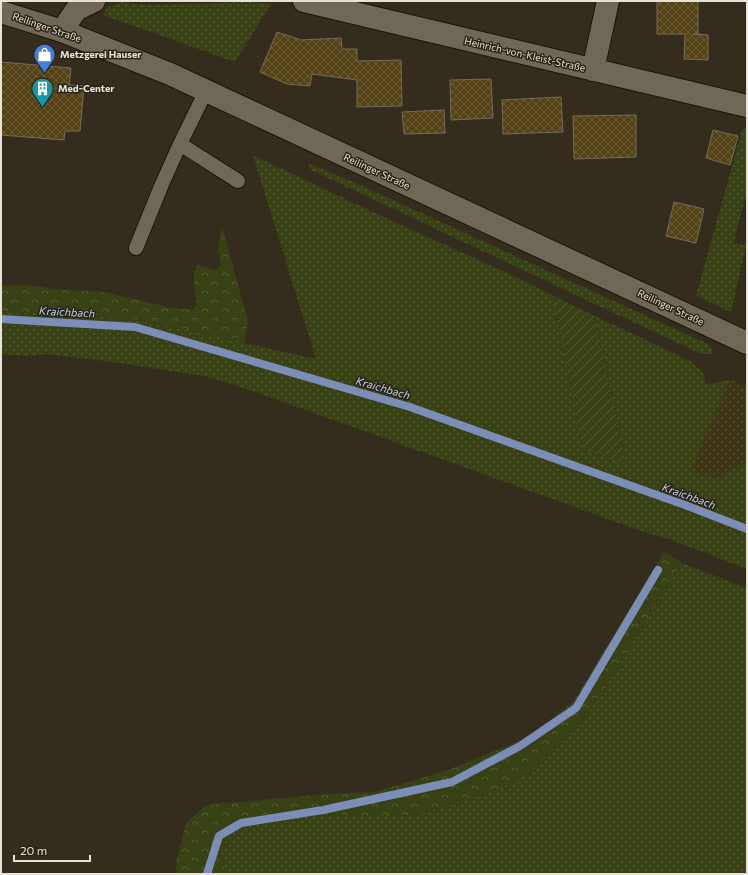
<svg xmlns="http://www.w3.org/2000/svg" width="748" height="875" font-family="Commissioner,sans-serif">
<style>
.grass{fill:url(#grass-dots)}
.forest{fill:url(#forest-crowns)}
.sand{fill:url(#sand-dots)}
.garden{fill:url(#garden-furrows)}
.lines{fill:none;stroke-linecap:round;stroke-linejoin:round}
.stream{stroke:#7a8eb8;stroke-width:8}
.building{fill:url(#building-cross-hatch);stroke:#746b5a}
.lane-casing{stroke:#1b1506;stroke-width:16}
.street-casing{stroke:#1b1506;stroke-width:24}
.secondary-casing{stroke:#1b1506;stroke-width:24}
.lane{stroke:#706857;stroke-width:14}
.street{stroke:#706857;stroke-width:22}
.secondary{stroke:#706857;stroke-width:22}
.labels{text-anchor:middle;stroke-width:3;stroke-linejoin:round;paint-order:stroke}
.street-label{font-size:10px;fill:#e7e3d9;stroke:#2a2313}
.poi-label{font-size:10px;font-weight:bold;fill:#e7e3d9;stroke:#2a2313;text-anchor:start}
.water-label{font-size:11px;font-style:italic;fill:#bfd2f7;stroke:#2a2313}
</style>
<defs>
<pattern id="grass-dots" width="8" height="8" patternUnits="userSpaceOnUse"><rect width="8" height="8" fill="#374113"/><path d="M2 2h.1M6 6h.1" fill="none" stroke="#545c35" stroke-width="1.8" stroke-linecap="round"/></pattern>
<pattern id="forest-crowns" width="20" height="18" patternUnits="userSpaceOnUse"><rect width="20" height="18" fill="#374113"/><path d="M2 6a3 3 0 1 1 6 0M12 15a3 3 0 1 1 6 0" fill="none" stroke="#545c35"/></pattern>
<pattern id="sand-dots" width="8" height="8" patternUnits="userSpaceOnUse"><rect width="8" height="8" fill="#3d3514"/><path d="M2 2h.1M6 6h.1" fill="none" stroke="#595236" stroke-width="1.8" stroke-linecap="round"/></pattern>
<pattern id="garden-furrows" width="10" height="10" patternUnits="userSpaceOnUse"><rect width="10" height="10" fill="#374113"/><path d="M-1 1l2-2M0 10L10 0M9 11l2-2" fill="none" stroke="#545c35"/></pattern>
<pattern id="building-cross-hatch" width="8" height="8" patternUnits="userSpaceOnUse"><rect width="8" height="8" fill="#544216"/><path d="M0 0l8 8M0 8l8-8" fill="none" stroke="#6d5d37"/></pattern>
</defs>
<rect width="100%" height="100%" fill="#342d1d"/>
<path class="grass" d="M123,2L146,5L249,2L271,4L235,62L103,15L108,7Z
M743,127L747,128V199L745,198L734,242L746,246L731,312L696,296Z
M253,155L377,214L525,281L552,295L583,451L626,462L595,316L690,361L703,372L706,384L731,380L708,429L692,470L717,479L747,461V569L669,539L641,531L303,409L246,389L204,376L113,362L46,354L26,356L1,354V311L137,319L316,359Z
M308,163L358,184L710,345L712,350V354H701L311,170Z
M682,563L747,588V874H227L224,868L220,849L237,828L282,816L343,815L382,816L417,815L452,804L573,732L606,687Z"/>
<path class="forest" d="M222,227L248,321L244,343L137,319L1,311V285L37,286L53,289L104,292L168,307L192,310L197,304L194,285V272L198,265L215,270L221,265L218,250Z
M664,552L682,563L606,687L573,732L521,780L489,793L417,815L382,816L343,815L282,816L237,828L220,849L224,868L227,874H177L176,863L186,823L207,805L329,794L375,792L451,769L528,737L573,702Z"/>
<path class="sand" d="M731,380L747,388V461L717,479L692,470L708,429Z"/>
<path class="garden" d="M552,295L595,316L626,463L583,451Z"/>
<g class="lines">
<path class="stream" d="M1,319L135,327L410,407L685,505L747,529
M207,874L219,836L241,823L323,810L452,782L520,746L576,708L658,570"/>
</g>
<path class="building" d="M657,1H698V34H694L708,35V60L684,59L685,34H657Z
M277,32L301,40L341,38L342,49H357V61L401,60L402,106L357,107V80L312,74L310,86L287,84L260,72Z
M1,62L71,68L69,85L84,86L80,131H65L64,140L1,135Z
M491,79L493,118L451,120L450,80Z
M561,97L563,132L503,134L502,100Z
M444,110L445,133L404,134L402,112Z
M636,115V157L574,159L573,116Z
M713,130L738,136L730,165L706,158Z
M674,202L704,209L696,243L666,236Z"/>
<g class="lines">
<defs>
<path id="lane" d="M180,144L238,181
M136,248L162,184L180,144L206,91"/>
<path id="street" d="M304,1L747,106
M62,31L76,10L94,1
M593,70L608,1"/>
<path id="secondary" d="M1,12L62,31L170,74L747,343"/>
</defs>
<use href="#lane" class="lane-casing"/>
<use href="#street" class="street-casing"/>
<use href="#secondary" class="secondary-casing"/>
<use href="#lane" class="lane"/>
<use href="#street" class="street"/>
<use href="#secondary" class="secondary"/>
</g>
<defs>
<symbol id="shop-pin" viewBox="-11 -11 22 30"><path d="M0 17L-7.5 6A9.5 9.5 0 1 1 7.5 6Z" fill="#3f7fe0" stroke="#2a2313"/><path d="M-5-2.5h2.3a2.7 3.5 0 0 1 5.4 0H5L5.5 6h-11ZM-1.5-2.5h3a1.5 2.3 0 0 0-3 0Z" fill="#fff"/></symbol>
<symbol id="building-pin" viewBox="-11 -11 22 30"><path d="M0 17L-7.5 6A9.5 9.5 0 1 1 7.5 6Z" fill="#0f9aa8" stroke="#2a2313"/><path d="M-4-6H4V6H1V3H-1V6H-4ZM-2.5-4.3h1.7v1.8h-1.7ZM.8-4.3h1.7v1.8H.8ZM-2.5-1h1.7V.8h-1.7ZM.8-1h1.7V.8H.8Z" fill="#fff"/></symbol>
</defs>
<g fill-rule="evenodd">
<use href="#shop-pin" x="32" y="42" width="25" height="34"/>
<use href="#building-pin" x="30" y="76" width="25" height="34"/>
</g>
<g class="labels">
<g class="street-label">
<text transform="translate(47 27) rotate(19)" y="4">Reilinger Straße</text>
<text transform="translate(525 54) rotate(13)" y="4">Heinrich-von-Kleist-Straße</text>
<text transform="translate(377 171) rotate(25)" y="4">Reilinger Straße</text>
<text transform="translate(671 307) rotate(25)" y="4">Reilinger Straße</text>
</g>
<g class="poi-label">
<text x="60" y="58">Metzgerei Hauser</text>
<text x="58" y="92">Med-Center</text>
</g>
<g class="water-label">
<text transform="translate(67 312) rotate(3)" y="4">Kraichbach</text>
<text transform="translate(383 388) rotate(16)" y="4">Kraichbach</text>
<text transform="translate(689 496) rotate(20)" y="4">Kraichbach</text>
</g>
</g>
<rect width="748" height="875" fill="none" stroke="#e7e3d9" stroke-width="4"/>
<path d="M14 855v6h76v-6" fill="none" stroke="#e7e3d9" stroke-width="2"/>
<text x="20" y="855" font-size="12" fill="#e7e3d9" stroke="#2a2313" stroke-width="3" paint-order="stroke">20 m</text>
</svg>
